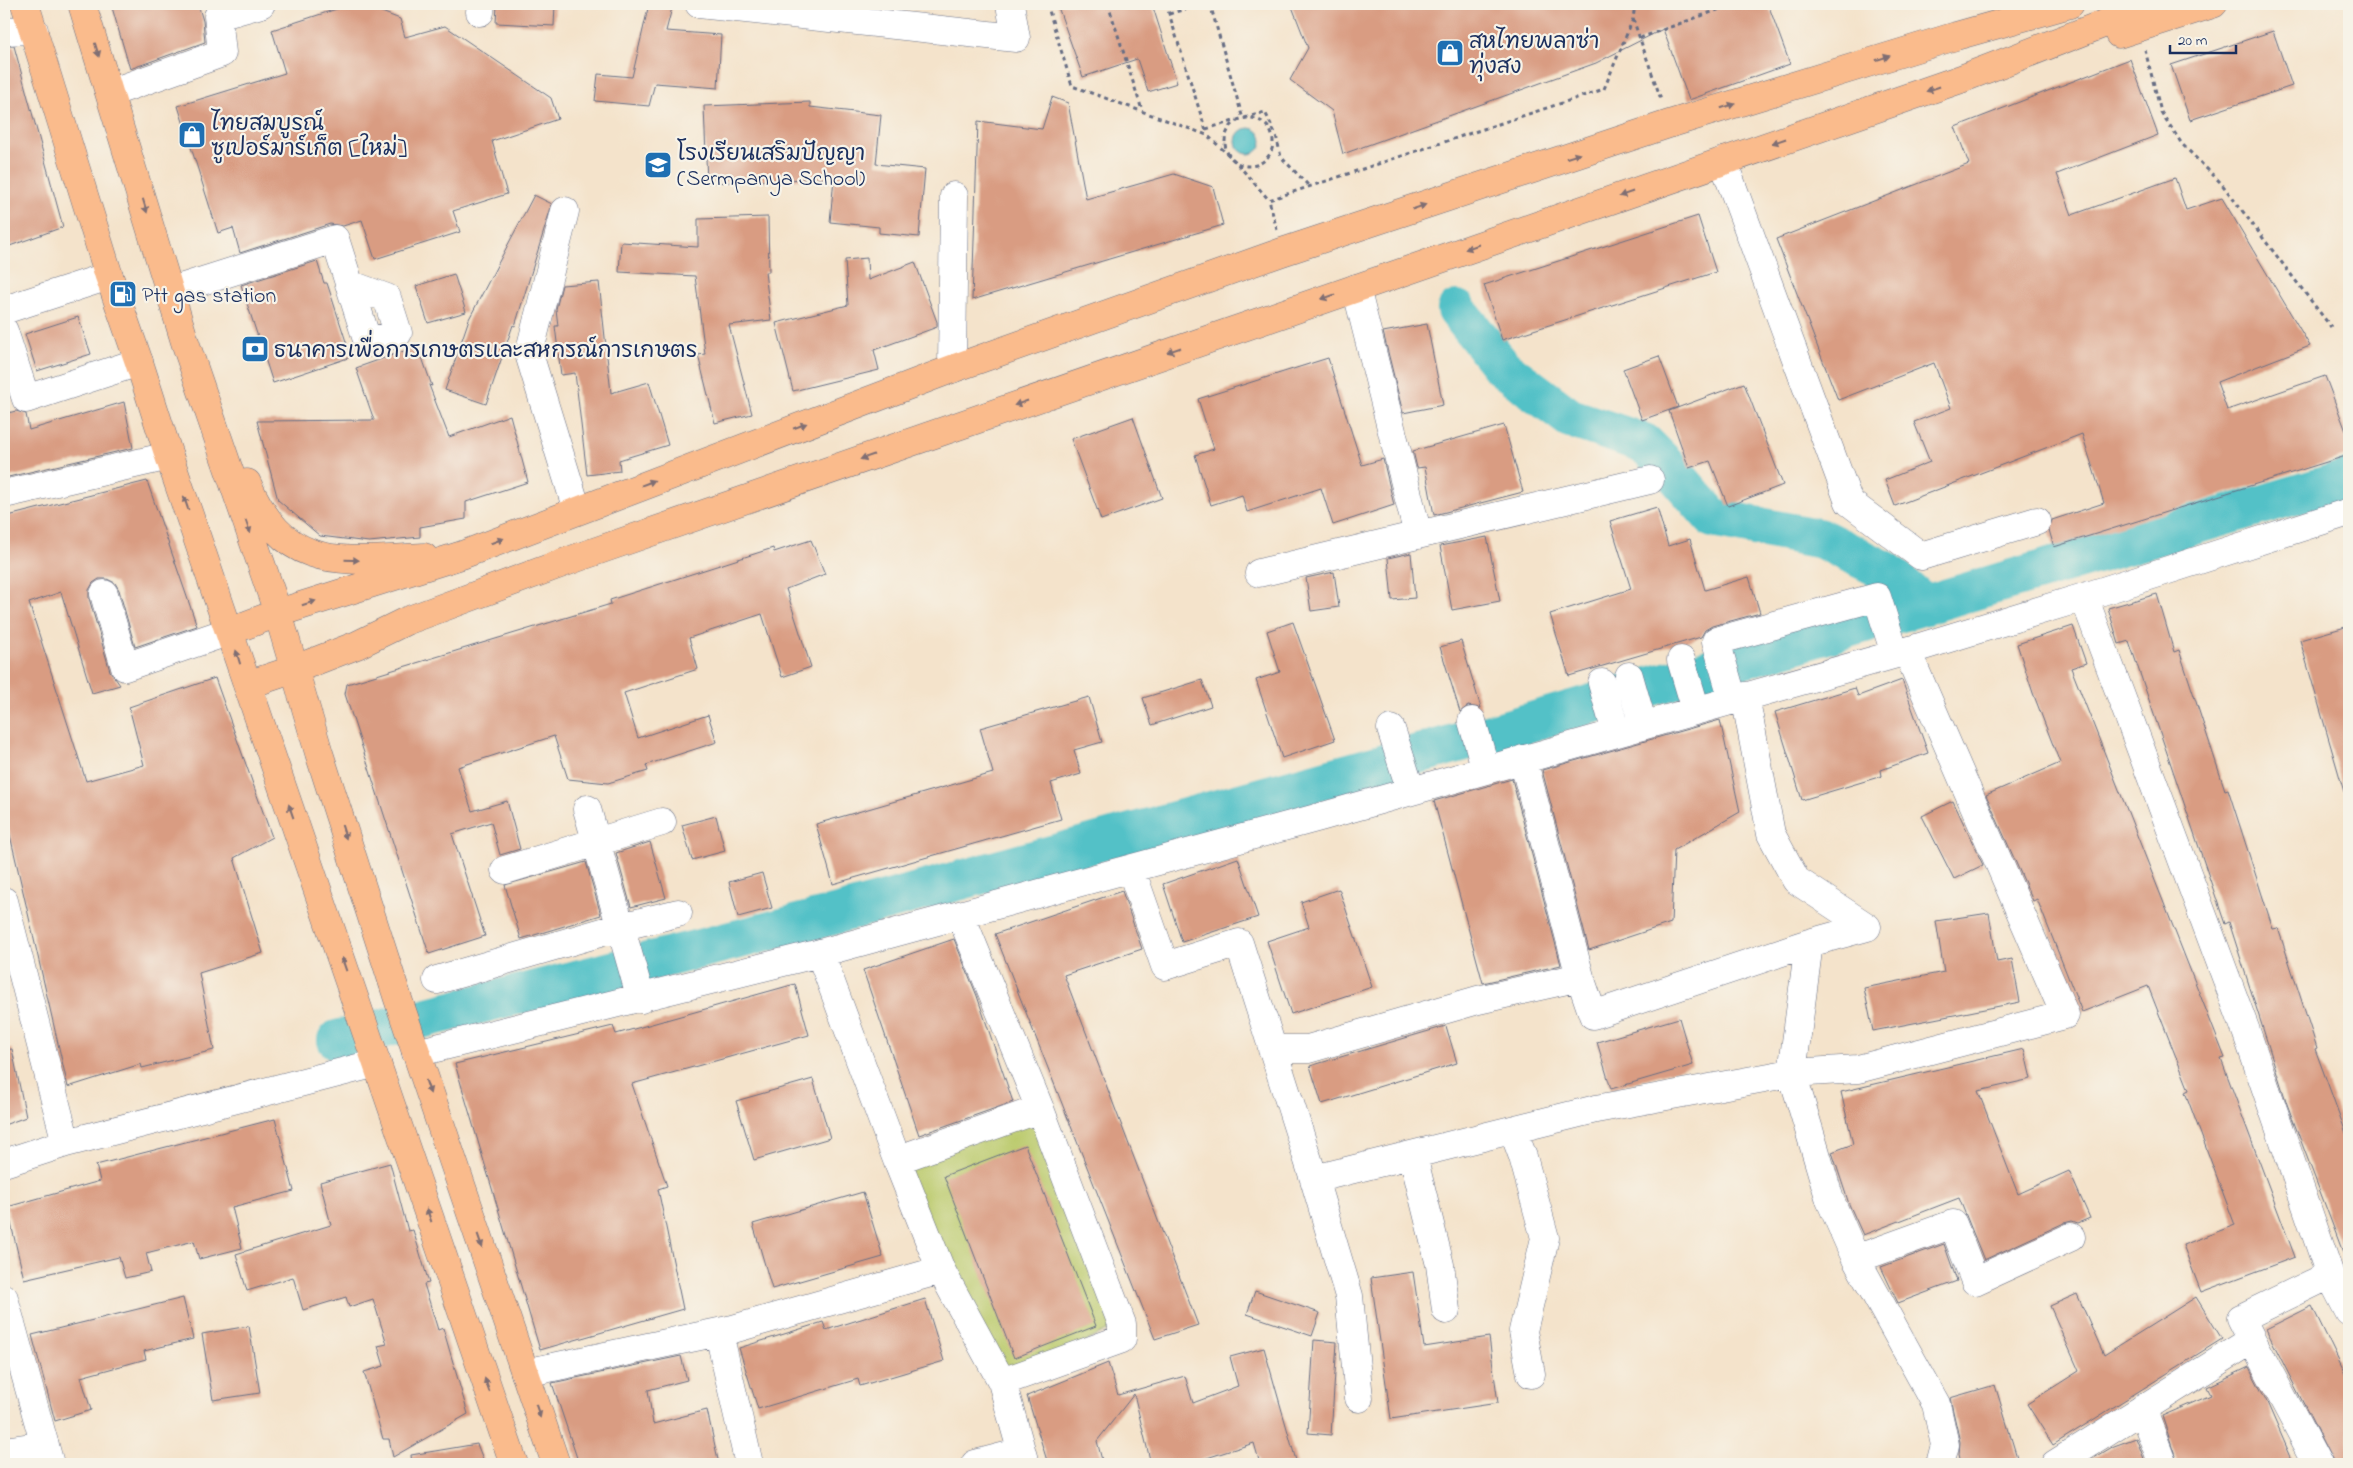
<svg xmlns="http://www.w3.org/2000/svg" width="2353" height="1468" font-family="'Indie Flower','Playpen Sans Thai',sans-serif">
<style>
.green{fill:#bccb6e;stroke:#6c7d66}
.water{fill:#53c1c7;stroke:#377892}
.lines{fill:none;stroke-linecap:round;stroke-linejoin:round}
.river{stroke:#53c1c7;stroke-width:40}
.building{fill:#d99c82}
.minor-casing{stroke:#676e84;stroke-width:29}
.major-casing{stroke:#676e84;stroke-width:29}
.highway-casing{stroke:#676e84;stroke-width:29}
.path{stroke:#676e84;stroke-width:3;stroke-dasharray:4 4;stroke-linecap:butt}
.minor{stroke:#fff;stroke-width:28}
.major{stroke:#fabb8c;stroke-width:28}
.highway{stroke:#fabb8c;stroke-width:28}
.oneway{fill:#7f6e73}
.labels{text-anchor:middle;stroke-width:4.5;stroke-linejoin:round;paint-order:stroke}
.poi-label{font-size:22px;fill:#1b2f5e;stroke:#f7f3e8;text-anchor:start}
</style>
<rect width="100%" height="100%" fill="#f7f3e8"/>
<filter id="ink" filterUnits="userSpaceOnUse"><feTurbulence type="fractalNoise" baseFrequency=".02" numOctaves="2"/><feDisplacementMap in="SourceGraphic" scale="10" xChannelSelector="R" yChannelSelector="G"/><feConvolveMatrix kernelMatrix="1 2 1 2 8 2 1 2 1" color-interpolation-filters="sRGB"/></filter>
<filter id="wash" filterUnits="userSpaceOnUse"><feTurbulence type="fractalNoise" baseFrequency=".0096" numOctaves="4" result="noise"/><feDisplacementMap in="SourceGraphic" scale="20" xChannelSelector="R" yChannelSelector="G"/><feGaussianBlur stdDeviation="1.12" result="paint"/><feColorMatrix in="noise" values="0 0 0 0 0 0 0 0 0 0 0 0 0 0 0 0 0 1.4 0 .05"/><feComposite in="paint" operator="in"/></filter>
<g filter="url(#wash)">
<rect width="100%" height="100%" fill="#f4e3cb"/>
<path class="green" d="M1040,1109L1122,1324L1002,1382L897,1160Z"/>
<path class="water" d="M1236 141a13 13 0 1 1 26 0a13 13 0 1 1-26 0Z"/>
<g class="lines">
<path class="river" d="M1457,310L1502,367L1570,418L1644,443L1674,473L1713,518L1822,539L1886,571L1926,605
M337,1040L834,915L1494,733L2349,479"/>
</g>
<g id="blocks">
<path class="building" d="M111,4H198L203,21L205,42L130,69Z
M352,4H361L400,19L405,37L445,26L551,98L558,119L492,141L507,194L453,211L460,232L375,259L362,220L343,226L330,224L240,253L233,228L218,233L178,106L285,73L272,30Z
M497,4H555L554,26L496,23Z
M649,4H673L666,31L721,35L718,88L655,83L649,106L595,101L598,74L632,77Z
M1057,4H1152L1177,83L1148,92L1137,59L1083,77Z
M1291,4H1768L1790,64L1689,100L1663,29L1596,63L1343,154L1332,111L1290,80L1308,48Z
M2273,31L2292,86L2190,120L2171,65Z
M4,46H14L63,227L4,248Z
M2130,59L2158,135L2057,174L2072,215L2175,178L2186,210L2222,198L2310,346L2217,382L2227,410L2325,376L2349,439V455L2054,547L2049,530L2052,520L2104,503L2082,434L1895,506L1885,480L1930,462L1914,422L1951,408L1934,363L1838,400L1776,239L1969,164L1955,127Z
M1052,97L1068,103L1086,199L1174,174L1213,187L1223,225L972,300L978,121L1042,129Z
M810,102V107L881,115L876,164L925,169L919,237L879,233V227L830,222L834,178L707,183L704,106Z
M534,195L552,204L515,326L513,325L486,404L445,390L469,319Z
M1698,216L1716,272L1502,340L1484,285Z
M768,217L769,272H765L771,320L729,325L752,414L715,423L698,355L705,354L695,276L619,272L621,242L698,247V219Z
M867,258L868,280L915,262L937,322V327L874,350L879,370L793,391L776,323L848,305L845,260Z
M317,261L324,283H327L351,357L273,383L241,285Z
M454,274L466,312L428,323L416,286Z
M599,282L611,393L649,382L668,445L619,460L620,471L587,475L575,373L561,375L555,326H558L556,309L562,285Z
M78,317L91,354L37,371L25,334Z
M1427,324L1443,405L1403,413L1383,332Z
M418,346L432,386L429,385L449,437L510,415L528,482L466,502V519L420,527V537L369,542L320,536L278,500L257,421L374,420L356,368Z
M1659,356L1678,407L1642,420L1623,369Z
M1328,358L1362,465L1383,459L1394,505L1333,525L1321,488L1247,512L1242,495L1211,505L1195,455L1214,449L1198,399Z
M1744,383L1783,485L1728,506L1710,461L1689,468L1669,411Z
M124,402L133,448L4,478V414L16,411L26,414L29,430Z
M1133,417L1162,498L1101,520L1071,439Z
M1504,425L1523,492L1434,515L1425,467L1417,468L1413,451Z
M147,481L197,626L135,647L119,590L115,583L107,579H99L93,583L89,590V598L110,671L120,685L92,693L61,592L29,603L86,781L144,765L129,707L215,678L272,837L234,858L263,953L199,973L214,1050L142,1068L141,1064L68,1087L4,809V517Z
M1657,507L1668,546L1690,539L1705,590L1749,577L1760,613L1712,626L1705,630L1701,637L1569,676L1550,614L1631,589L1610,521Z
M1487,537L1500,601L1452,610L1440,546Z
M811,540L825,574L786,589L811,667L782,677L762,614L689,638L698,669L624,693L638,738L708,715L717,742L646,765L648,771L608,783L568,779L554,736L458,767L472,811L507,801L520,849L500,855L491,822L452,834L485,936L429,954L345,694L347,684L611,604L610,600L773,548L774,552Z
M1411,553L1415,598L1392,600L1388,558Z
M1334,572L1339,607L1311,611L1306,578Z
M2157,594L2174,652L2179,650L2225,790L2228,789L2273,929L2278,928L2317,1048L2315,1049L2349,1141V1263H2347L2287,1104L2229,922L2225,924L2129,641L2119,644L2108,608Z
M1293,622L1335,740L1282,758L1256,680L1280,672L1267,631Z
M2073,626L2086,663L2071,668L2225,1058L2221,1059L2295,1257L2201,1292L2183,1245L2235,1225L2185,1092L2189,1090L2148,986L2082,1012L2037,899L2033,901L1986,795L2060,763L2033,693L2017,644Z
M2349,626V791L2344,792L2300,640Z
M1461,641L1481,708L1468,706L1460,712L1440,647Z
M1202,680L1211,706L1152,725L1143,698Z
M1902,680L1928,753L1881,770L1882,776L1802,800L1775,712L1855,688L1858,696Z
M1089,697L1102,742L1074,750L1081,774L1051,783L1061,819L833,884L816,824L993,773L980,728Z
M1720,720L1740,812L1674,850L1671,923L1589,950L1542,770Z
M1512,779L1561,965L1483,983L1434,801Z
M1953,801L1983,865L1954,879L1922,816Z
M716,816L725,851L692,860L682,825Z
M650,842L666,898L631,907L616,853Z
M1238,858L1258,917L1182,942L1163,884Z
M586,862L601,915L521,939L505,885Z
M762,873L772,908L738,917L729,882Z
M1339,889L1372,987L1291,1014L1267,941L1309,927L1301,902Z
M1122,891L1142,949L1064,975L1198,1325L1155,1339L995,934Z
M1989,913L1997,962L2012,959L2020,1002L1873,1031L1864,988L1944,972L1936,921Z
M954,939L977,996L1013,1102L919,1135L863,970Z
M795,984L809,1035L632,1084L667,1186L658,1189L683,1309L540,1350L455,1064L613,1026L616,1034Z
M1679,1018L1693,1065L1611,1089L1597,1042Z
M1446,1026L1457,1063L1322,1104L1310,1066Z
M12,1049L26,1117L4,1125V1050Z
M2024,1049L2031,1079L1978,1091L2018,1194L2069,1171L2090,1218L2078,1223L2072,1221L2064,1223L1984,1260L1959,1198L1863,1235L1849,1204L1832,1152L1853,1144L1841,1092Z
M813,1079L830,1138L754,1160L736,1101Z
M275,1119L294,1191L232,1207L242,1248L199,1259L194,1241L146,1253L151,1272L125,1278L119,1257L24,1279L7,1207L100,1181L96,1165Z
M1025,1145L1096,1326L1014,1358L944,1176Z
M390,1163L408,1231L413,1230L429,1283L424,1284L438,1330L443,1328L468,1414L393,1457L389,1439H383L364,1372L384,1366L378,1346L387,1344L373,1299L349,1307L346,1297L303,1310L293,1277L247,1291L236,1254L331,1225L320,1182Z
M863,1192L883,1257L772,1289L753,1224Z
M1944,1244L1957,1281L1898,1303L1881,1267Z
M1413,1272L1424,1347L1489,1337L1498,1403L1391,1419L1371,1278Z
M1255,1291L1320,1313L1312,1336L1247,1314Z
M2077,1294L2104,1355L2196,1297L2222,1339L2053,1445L2027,1404L2079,1371L2050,1306Z
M183,1298L193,1339L144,1351L146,1359L81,1377L91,1410L55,1421L32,1335Z
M925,1299L944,1361L860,1386L858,1379L758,1409L739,1348L823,1322L826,1330Z
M2312,1306L2349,1382V1458L2337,1464H2334L2266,1329Z
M249,1326L260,1393L213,1400L202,1334Z
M1314,1340L1337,1342L1331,1435L1308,1433Z
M1264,1348L1297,1464H1260L1254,1443L1188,1464H1151L1134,1394L1097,1441L1103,1464H1048L1027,1396L1108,1363L1118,1395L1185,1376L1193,1403L1238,1386L1230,1357Z
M681,1356L687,1380L648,1390L653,1424L707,1410L719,1464H579L552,1383Z
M2249,1367L2266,1400L2294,1464H2178L2162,1416L2211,1395L2207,1387Z
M1995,1385L2019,1464H1961L1959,1454L1960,1442L1950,1398Z
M2136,1438L2146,1464H2084L2114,1446Z
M477,1444L485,1464H412L411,1455Z"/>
</g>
</g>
<g filter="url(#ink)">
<use href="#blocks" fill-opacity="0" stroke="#676e84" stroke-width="1"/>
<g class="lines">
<defs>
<path id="minor" d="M699,4L1016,38L1010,4
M480,12L481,4
M4,31L34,30
M110,93L222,53L218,16L261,4
M1723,161L1849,502L1921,556L2037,521
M565,211L529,354L577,510
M1356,288L1418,535L1650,480
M171,291L335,239L368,343L398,333L387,298L349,284
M4,310L109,276
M4,331L26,399L139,362
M952,369L954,196
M4,494L169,456
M1259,573L1418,535
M104,594L125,667L230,631
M2084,597L2246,1031L2330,1275L2349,1312
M1681,660L1696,710
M1629,676L1643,725
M1602,683L1616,733
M1745,696L1771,834L1796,880L1867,927L1809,943
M1733,700L1716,641L1877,597L1895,654
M1472,721L1486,770
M1391,729L1411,791
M587,809L641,999
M1131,869L1165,966L1239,943L1314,1179L1596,1109L1792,1073L1830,1200L1856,1259L1936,1404L1945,1445L1940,1464
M505,870L662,822
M4,901L66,1143
M961,916L1040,1109L1122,1324V1339L1002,1382
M820,953L897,1160L941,1270L1002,1382L1025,1464
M1580,977L1593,1015L1809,943L1792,1073L1858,1069L2065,1015L1907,651
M437,980L620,927L678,913
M1272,1049H1308L1478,1000L1580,977L1523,759
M416,1053L820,953L1320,817L1907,651L2084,597L2349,512
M1513,1130L1523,1157L1545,1238L1523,1331L1531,1374
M1413,1156L1440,1265L1446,1310
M897,1160L1040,1109
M4,1163L66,1143L377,1063
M1314,1179L1349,1296L1359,1398
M1856,1259L1953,1224L1975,1281L2071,1237
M4,1298L50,1464
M2252,1340L2318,1464
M525,1373L733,1329
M2142,1409L2163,1464
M4,1451L45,1445
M749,1464L721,1342L724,1334L733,1329L941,1270
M975,1464L1021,1452
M2055,1464L2252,1340L2241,1318L2330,1275"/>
<path id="major" d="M25,4L109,276L139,362L169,456L514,1464
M82,4L185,342L278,613L319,753L398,999L556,1464
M2119,34L2213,4
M247,483C286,573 340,561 424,557
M230,631L278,613L462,555L952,369L1282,252L1669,124L1956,36L2070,4
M247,685L295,669L357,645L406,621L582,556L1961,79L2142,9"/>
<path id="highway" d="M2142,9L2156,4"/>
</defs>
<use href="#minor" class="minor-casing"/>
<use href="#major" class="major-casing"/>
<use href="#highway" class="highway-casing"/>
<path class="path" d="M1047,4L1072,86L1207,135L1234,160L1269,200
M1108,4L1142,110
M1166,4L1206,131
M1210,4L1243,119
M1169,14L1202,4
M1633,19L1662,102
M1640,38L1734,4
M2145,50L2161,112L2182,144L2221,183L2331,327
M1225 142a24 24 0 1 1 48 0a24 24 0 1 1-48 0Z
M1206,129L1265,112L1276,135L1281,157L1309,186
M1277,230L1269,200L1604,89L1633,19L1635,4"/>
<use href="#minor" class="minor"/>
<use href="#major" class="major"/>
<use href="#highway" class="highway"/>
</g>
<defs><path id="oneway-solid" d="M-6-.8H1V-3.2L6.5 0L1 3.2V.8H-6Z" transform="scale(1.25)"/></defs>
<g class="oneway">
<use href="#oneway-solid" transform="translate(97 50) rotate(73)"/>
<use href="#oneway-solid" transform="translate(1883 58) rotate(-17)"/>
<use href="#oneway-solid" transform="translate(1933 89) rotate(161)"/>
<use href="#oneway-solid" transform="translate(1728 106) rotate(-17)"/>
<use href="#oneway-solid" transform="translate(1779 141) rotate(161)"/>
<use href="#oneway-solid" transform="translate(1573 156) rotate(-18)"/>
<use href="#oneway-solid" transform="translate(1626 194) rotate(161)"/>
<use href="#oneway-solid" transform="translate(145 206) rotate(73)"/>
<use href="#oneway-solid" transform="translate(1419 207) rotate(-19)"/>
<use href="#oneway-solid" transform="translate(1472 247) rotate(161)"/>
<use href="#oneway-solid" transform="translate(1328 297) rotate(161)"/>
<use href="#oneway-solid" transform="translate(1174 350) rotate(161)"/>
<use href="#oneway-solid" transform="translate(1021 403) rotate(161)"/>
<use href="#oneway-solid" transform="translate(800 426) rotate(-21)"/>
<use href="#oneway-solid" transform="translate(867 457) rotate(161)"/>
<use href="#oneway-solid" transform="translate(648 483) rotate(-21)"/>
<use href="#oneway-solid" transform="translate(186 503) rotate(-109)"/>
<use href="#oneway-solid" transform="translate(248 527) rotate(71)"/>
<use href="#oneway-solid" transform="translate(497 541) rotate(-21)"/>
<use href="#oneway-solid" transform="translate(352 560) rotate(1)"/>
<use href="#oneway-solid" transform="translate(309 603) rotate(-18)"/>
<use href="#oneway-solid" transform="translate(238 657) rotate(-107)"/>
<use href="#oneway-solid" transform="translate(291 811) rotate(-109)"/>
<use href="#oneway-solid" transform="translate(344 832) rotate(72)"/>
<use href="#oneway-solid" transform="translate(344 964) rotate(-109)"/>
<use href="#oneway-solid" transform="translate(428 1087) rotate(71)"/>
<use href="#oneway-solid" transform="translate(429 1215) rotate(-109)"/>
<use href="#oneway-solid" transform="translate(480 1241) rotate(71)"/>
<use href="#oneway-solid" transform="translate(487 1385) rotate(-109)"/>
<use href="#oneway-solid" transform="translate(538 1411) rotate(71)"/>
</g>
</g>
<defs>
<symbol id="shop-square" viewBox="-11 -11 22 22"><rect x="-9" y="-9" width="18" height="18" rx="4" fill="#1f6fb2" stroke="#f7f3e8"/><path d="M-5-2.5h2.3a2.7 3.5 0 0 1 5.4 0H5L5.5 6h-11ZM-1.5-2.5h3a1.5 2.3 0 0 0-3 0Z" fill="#fff"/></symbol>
<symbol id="school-square" viewBox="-11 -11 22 22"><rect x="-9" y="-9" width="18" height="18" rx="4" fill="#1f6fb2" stroke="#f7f3e8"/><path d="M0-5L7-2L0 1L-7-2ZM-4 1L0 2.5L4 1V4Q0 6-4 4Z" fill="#fff"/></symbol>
<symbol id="fuel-square" viewBox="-11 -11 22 22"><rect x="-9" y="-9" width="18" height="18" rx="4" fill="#1f6fb2" stroke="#f7f3e8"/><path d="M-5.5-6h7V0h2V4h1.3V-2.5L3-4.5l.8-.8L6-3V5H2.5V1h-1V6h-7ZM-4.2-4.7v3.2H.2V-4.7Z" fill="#fff"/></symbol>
<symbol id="bank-square" viewBox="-11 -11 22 22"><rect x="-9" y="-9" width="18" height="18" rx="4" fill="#1f6fb2" stroke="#f7f3e8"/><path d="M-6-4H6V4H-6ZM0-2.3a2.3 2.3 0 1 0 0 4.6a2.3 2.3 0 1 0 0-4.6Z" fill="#fff"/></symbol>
</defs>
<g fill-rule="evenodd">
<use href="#shop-square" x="1434" y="37" width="32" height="32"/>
<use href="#shop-square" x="176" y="119" width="32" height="32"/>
<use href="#school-square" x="642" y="149" width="32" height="32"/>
<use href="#fuel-square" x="107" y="278" width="32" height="32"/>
<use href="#bank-square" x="239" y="333" width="32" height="32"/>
</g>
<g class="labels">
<g class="poi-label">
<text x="1469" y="48">สหไทยพลาซ่า<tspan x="1469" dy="25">ทุ่งสง</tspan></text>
<text x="211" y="130">ไทยสมบูรณ์<tspan x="211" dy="25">ซูเปอร์มาร์เก็ต [ใหม่]</tspan></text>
<text x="677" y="160">โรงเรียนเสริมปัญญา<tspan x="677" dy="25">(Sermpanya School)</tspan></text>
<text x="142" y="302">Ptt gas station</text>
<text x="274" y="357">ธนาคารเพื่อการเกษตรและสหกรณ์การเกษตร</text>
</g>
</g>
<rect width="2353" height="1468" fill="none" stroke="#f7f3e8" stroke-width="20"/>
<path d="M2170 45v8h66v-8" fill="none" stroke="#1b2f5e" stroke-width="2.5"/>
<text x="2178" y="45" font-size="15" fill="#1b2f5e" stroke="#f7f3e8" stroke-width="4" paint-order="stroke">20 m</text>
</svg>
